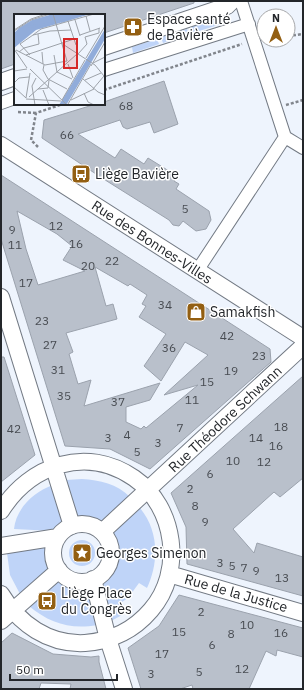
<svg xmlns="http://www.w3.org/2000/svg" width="304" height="690" font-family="'IBM Plex Sans',sans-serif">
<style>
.green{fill:#bfd4f8}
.building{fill:#b9c0cb;stroke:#9ba2ad;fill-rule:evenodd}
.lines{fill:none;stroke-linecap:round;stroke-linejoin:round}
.pedestrian-casing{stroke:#737a84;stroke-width:14}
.minor-casing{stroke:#737a84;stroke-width:18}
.path{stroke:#81858c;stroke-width:2.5;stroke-dasharray:3 2;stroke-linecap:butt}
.pedestrian{stroke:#fff;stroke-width:12}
.minor{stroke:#fff;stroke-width:16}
.labels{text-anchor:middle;stroke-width:3;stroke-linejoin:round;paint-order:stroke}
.number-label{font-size:12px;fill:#484c52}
.poi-label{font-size:14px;fill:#23262a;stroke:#fff;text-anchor:start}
.street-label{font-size:14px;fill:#23262a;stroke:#fff}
.inset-river{fill:none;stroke:#91acda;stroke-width:2}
.inset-road{fill:none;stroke:#9da2a9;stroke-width:1}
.view{fill:#d62828;fill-opacity:0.15;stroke:#d62828;stroke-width:2}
.inset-edge{fill:none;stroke:#23262a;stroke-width:2}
</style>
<rect width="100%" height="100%" fill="#eef4fd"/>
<path class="green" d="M219,18L221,24L193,33L191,27Z
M187,29L189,34L163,43L161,37Z
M157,39L159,44L133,53L132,47Z
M82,479C100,480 117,484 130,497L102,522L91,517L77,516L66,480Z
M53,485L63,521L53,531L14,529C16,509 33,492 53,485Z
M140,508C159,531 159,562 147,588L139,583L128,598L119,604L124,614L111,621L102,583C120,571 121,551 113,533Z
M69 553a13 13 0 1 1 26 0a13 13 0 1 1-26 0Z
M46,547L45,552L49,569L20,594L10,575L7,553Z
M58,580L73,588H88L97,625C71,630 49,623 29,606Z"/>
<path class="building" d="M1,1H194V3L104,33V15H15V64L1,69Z
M164,81L178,124L154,133L150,122L127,129L123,127L120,120L78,134L115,158L121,149L144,164L148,158L177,176L174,181L179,184L176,189L209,211L211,220L206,229L196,231L183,221L179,226L173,225L169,220L102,178L42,138L44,120L96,104H104V102Z
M1,175L270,349L271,362L150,469L110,449L65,446L1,239ZM17,211L57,234L72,246L63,260L85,271L38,285L26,249ZM95,267L128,286L130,284L147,295L142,304L146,306L139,317L166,334L144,366L161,381L185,342L208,355L164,395L198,385L146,428L144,426L141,429L126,422V407L150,400L160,383L84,406L91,380L78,384L69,354L73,352L66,333L117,319L113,304L106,306Z
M1,357H4L35,455L1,482Z
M303,376V478L280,497L274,492L233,529L254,553L257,543L303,557V596L187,564L186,527L171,493Z
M179,595L303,628V657L277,650L276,656L266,651L249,689H193L192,685L180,689H141L128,648L159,626Z
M12,633L53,654L91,657L99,656V662L106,689H70L71,684L41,683L39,689H1V643Z"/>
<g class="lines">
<defs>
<path id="pedestrian" d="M241,1L285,137
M104,70L249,24
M1,103L15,98
M285,137L303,148
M197,271L285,137"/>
<path id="minor" d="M104,47L227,6L232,1
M1,82L15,77
M1,145L303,338
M1,297L72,526
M1,511C30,465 86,445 134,478C176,507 184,572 151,610C134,630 112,641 85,643C49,645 19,624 1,594
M53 553a29 29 0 1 1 58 0a29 29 0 1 1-58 0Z
M102,532L303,346
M1,546L58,537
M169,574L303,613
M93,579L108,639L124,689
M1,621L59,570"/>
</defs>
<use href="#pedestrian" class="pedestrian-casing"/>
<use href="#minor" class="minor-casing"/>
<path class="path" d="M288,36L303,34
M104,90L242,44
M286,105L303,100
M18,112L36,113
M38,147L31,140L36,113L63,104"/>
<use href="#pedestrian" class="pedestrian"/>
<use href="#minor" class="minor"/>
</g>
<defs>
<symbol id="pharmacy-square" viewBox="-11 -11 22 22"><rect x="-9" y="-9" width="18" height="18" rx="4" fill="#935f12" stroke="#fff"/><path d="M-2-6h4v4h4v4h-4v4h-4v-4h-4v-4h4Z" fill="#fff"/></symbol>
<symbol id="bus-square" viewBox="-11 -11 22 22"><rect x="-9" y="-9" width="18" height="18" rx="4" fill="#935f12" stroke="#fff"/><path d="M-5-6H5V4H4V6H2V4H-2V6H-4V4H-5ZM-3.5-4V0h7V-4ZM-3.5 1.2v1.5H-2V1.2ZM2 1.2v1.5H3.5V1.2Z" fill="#fff"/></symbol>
<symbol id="shop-square" viewBox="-11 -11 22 22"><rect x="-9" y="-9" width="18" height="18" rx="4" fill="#935f12" stroke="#fff"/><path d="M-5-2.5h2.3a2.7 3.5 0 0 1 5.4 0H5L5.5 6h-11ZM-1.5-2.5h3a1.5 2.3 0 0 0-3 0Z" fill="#fff"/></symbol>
<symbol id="sight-square" viewBox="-11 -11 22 22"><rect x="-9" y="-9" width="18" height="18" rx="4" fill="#935f12" stroke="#fff"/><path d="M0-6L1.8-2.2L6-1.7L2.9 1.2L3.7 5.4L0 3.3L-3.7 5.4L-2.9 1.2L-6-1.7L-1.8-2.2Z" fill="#fff"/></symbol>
</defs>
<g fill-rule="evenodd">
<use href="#pharmacy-square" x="122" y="16" width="22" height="22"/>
<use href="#bus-square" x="70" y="163" width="22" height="22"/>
<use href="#shop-square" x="185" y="301" width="22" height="22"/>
<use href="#sight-square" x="71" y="542" width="22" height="22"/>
<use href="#bus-square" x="36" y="590" width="22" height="22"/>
</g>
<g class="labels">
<g class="number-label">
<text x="126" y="110">68</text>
<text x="67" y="139">66</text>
<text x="185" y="213">5</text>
<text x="56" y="230">12</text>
<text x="12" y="234">9</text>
<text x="76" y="248">16</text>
<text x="15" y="249">11</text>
<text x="112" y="265">22</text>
<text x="88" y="270">20</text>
<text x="26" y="287">17</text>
<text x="165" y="309">34</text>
<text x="42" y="325">23</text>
<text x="227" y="340">42</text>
<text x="50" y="349">27</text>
<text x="169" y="352">36</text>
<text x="259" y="360">23</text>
<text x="58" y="374">31</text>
<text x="231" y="375">19</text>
<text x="207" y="386">15</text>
<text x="64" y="400">35</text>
<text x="192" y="404">11</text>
<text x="118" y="406">37</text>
<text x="281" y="431">18</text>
<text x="180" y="432">7</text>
<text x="14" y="433">42</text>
<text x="127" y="439">4</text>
<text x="108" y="442">3</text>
<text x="256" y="442">14</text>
<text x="158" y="447">3</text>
<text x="276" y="450">16</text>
<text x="137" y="456">5</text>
<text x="233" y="465">10</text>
<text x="264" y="466">12</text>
<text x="210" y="478">6</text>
<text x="190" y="493">2</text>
<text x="195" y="510">8</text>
<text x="205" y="526">9</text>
<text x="220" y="567">3</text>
<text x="232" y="570">5</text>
<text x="244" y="572">7</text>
<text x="256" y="575">9</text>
<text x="282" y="582">13</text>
<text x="201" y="616">2</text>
<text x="247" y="629">10</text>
<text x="179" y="636">15</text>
<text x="281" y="637">16</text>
<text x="231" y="638">8</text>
<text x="212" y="649">6</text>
<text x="162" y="658">17</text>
<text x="242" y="673">12</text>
<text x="199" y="676">5</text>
<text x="151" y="678">3</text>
</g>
<g class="poi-label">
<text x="147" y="24">Espace santé<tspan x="147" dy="16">de Bavière</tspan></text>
<text x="95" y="179">Liège Bavière</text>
<text x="210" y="317">Samakfish</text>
<text x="96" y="558">Georges Simenon</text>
<text x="61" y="598">Liège Place<tspan x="61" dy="16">du Congrès</tspan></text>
</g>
<g class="street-label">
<text transform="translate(152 242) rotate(33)" y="5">Rue des Bonnes-Villes</text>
<text transform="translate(225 419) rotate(-43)" y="5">Rue Théodore Schwann</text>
<text transform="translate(236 593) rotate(16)" y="5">Rue de la Justice</text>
</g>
</g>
<g transform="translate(14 14)">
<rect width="91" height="91" fill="#eef4fd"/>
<path d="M39,0H76L22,16L0,34V19L5,14L18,6ZM91,15V25L54,88L52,91H45Z" fill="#91acda"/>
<path class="inset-river" d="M47,8L71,0M0,26L13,13L40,9"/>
<path class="inset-road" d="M39,0L53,47M72,2L76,17M61,6L66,22M54,7L62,31M0,16L17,5L32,0M0,17L17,6L36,0M36,17L57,16M19,21L27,15L80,0M66,21L86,14M47,29L81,51L90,62M6,30L19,21L36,17M6,30L16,41M0,35L13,54M2,36L31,51L53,47M5,38L10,34L25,30L24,20M28,38L29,50M64,40L73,30L71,23L85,19V14M12,41L60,25M40,41L43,58L58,65M72,44L91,12M79,49L91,43M54,50L59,64M30,51L29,56L34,65L53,75M77,52L91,28M16,55L53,91M0,57L13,55M69,65L84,78L91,81M71,66L87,59M0,69L5,64L15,63M0,73L12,84M24,75L34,74L35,66M79,75L90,62M29,76L35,91M70,79L74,88L80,91M15,83L63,40M12,84L16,59M12,85L47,87M48,86L71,46M57,86L80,75M54,90L77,50M21,91L18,72L22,64"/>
<path class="view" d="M50,25H63V54H50Z"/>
<rect width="91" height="91" class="inset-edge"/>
</g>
<rect width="304" height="690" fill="none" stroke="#23262a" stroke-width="4"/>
<g transform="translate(276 28)"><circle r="19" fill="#ffffff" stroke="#a7a8aa"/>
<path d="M0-3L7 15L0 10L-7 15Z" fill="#935f12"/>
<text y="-6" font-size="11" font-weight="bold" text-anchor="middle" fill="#23262a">N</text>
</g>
<path d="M10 674v6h107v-6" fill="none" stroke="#23262a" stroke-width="2"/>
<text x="16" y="674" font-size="12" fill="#23262a" stroke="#ffffff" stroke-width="3" paint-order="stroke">50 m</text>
</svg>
